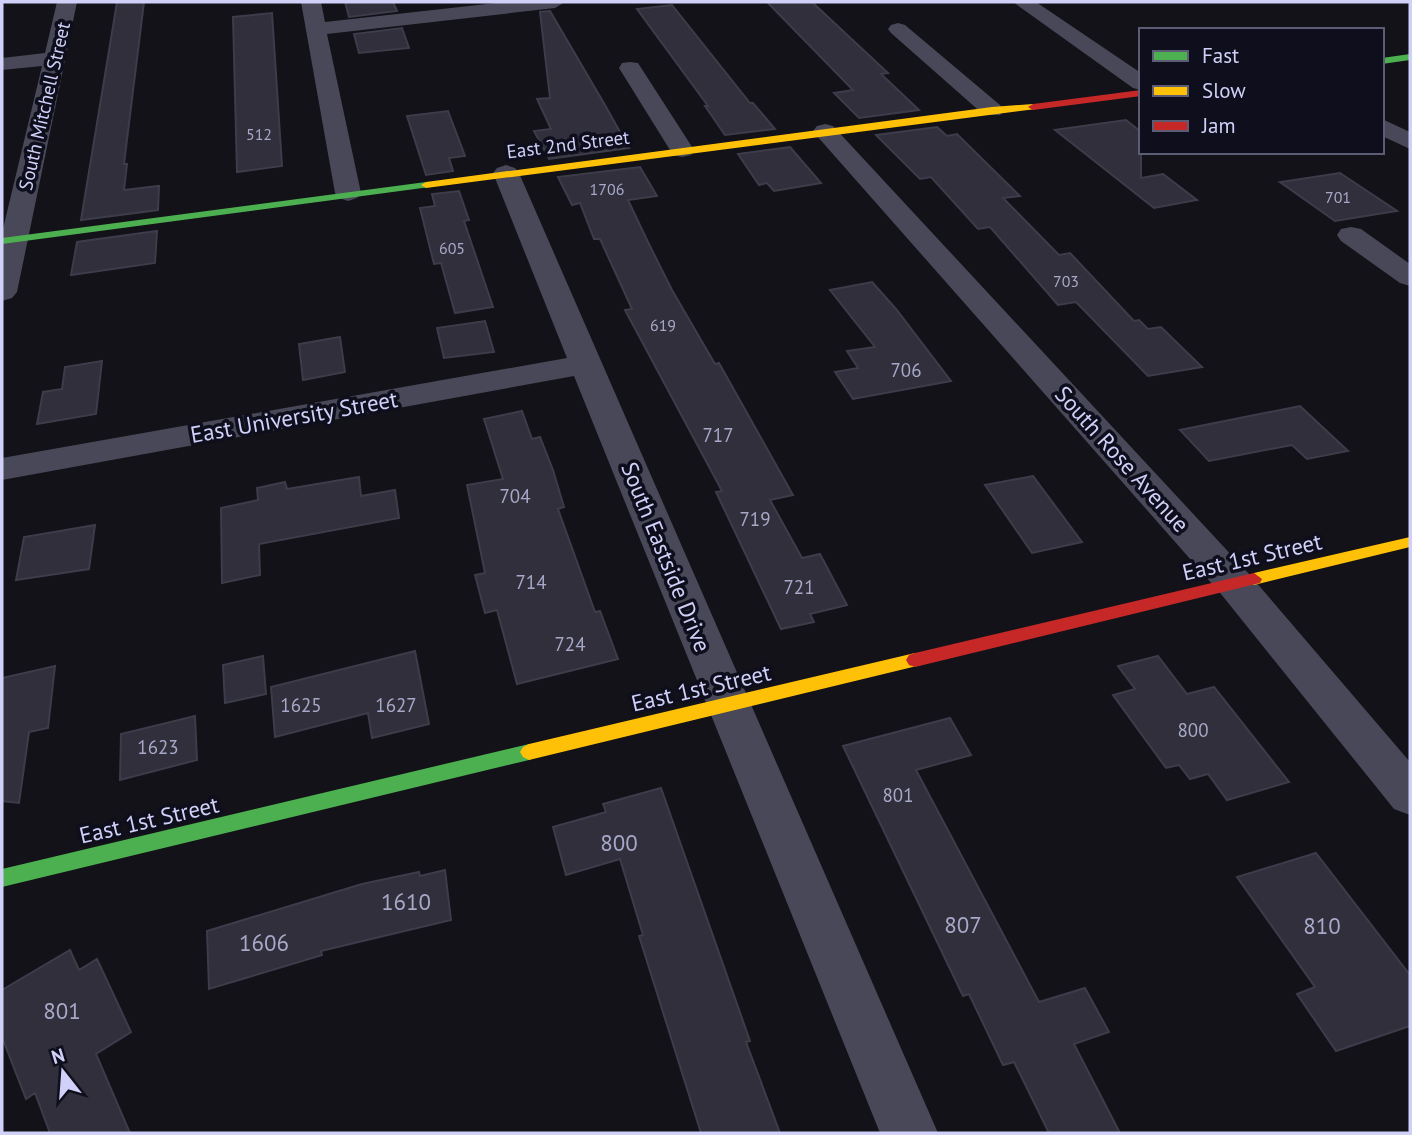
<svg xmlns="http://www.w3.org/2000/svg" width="1412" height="1135" font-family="'PT Sans',sans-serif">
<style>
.building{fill:#302f3b;stroke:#3d3c4b;stroke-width:2}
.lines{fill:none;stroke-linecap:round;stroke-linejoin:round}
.street{fill:#484858;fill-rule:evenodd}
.fast{fill:#4caf50;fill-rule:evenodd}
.slow{fill:#ffc107;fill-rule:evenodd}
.jam{fill:#c62828;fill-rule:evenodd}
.labels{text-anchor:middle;stroke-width:7;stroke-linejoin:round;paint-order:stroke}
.far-number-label{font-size:16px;fill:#a8a8c9}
.far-street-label{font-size:19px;fill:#d0d0f8;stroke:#0f0e1c}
.number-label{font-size:19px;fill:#a8a8c9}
.street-label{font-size:23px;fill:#d0d0f8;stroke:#0f0e1c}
.near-number-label{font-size:23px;fill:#a8a8c9}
</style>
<rect width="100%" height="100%" fill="#121218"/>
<path class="building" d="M117,2H144L124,164H127L124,190L159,186L158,210L81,220Z
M345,2H393L397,11L349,17Z
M767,2H812L888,73L881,74L919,110L859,118L834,93L853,90Z
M672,5L750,103H753L775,129L725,135L705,106H708L637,9Z
M550,11L605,105L629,148L549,159L534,131L551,129L537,99L550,98L540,12Z
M272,13L282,166L237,172L233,17Z
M402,28L409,48L359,53L354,34Z
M448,111L465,156L449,158L453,171L426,175L407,116Z
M1126,120L1141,132V178L1163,174L1197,200L1154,208L1055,130Z
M937,127L947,136L957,134L1020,196L1003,198L1059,255L1070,253L1134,321L1139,320L1148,329L1161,327L1202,367L1148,376L1076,302L1058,305L990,227L978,229L931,177L920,179L876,135Z
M790,147L821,183L774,191L767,183L759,185L738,154Z
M640,167L657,196L628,200L648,242L672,290L715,364L719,363L793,495L770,500L802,558L820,554L847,605L810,614L814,622L781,629L716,492L722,491L625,310L632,309L600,239H594L580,203L572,205L558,177Z
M1340,173L1397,211L1335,221L1280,182Z
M459,191L469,220L464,221L493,307L455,313L441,263L434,264L420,208L435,206L432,194Z
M157,231L155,263L71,275L77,242Z
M872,282L896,309L951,381L853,399L835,372L858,368L847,351L875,347L830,290Z
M485,321L494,352L444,358L437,328Z
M340,337L345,372L303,380L299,344Z
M102,361L96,414L37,424L43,392L62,389L65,367Z
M1300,406L1348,451L1307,459L1292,445L1209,461L1180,430Z
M522,411L532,439L540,437L553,470L564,507L558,509L595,612L600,611L618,659L517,684L497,610L485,613L475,575L485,573L467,485L503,479L484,419Z
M1033,476L1082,542L1032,553L985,485Z
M359,477L361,496L395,490L399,518L259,544L260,575L222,583L221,508L258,500L257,488L285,482L287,489Z
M95,525L89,569L16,580L24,537Z
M415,651L429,724L372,738L368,713L275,737L271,687Z
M263,656L266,694L225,703L223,665Z
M1158,656L1187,694L1214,687L1289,782L1227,800L1208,774L1190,779L1179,765L1166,768L1113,695L1135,689L1118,666Z
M55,666L48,728L29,732L19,803L2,801V678Z
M195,716L197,760L120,780L121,734Z
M950,718L971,755L916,770L1039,1002L1085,988L1109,1032L1074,1044L1120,1133H1049L1014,1062L1003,1065L969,994L963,996L843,746Z
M661,788L750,1041L746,1042L780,1133H701L639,936L643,935L620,859L566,875L553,827L606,812L603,804Z
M1316,853L1410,975V1026L1336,1051L1297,994L1315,987L1237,877Z
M445,870L451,920L321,951L322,955L209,989L207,931L362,884L419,872L420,876Z
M70,950L79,970L97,959L131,1032L96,1054L130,1133H50L35,1093L26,1099L2,1037V990Z"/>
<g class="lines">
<path class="street" d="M57,2H77L17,292L12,298L2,301V233L42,66L2,70V58L45,53Z
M301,2H321L325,22L505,2H565L555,8L327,34L361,193L357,198L348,201L339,198L335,193Z
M1013,2H1036L1141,73V90L1133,88Z
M898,23L905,25L1000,105L1004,110L1000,115H984L891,33L888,29L891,25Z
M630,62L638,63L694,150L691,155L682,157L673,155L670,150L619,68L622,63Z
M1382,119L1410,132V149L1382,136Z
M825,124L833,126L1249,574L1410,762V815L1394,809L1221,594L817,136L813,131L817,126Z
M506,165L515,168L519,173L938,1133H880L574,376L2,480V458L567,358L493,173L497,168Z
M1351,227L1361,229L1410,264V286L1400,283L1341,241L1337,235L1341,229Z"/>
<path class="fast" d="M1410,54V60L1382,64V58Z
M426,182L430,183V187L2,244V238Z
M529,744L535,747L538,752L535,757L529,760L2,887V869Z"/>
<path class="slow" d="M1033,104L1038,107L1036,109L426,188L421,185L426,182L992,107Z
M1410,537V547L1254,585L1246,579L1254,573Z
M915,653L921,655L924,660L921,665L529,760L523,757L520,752L523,747L529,744Z"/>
<path class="jam" d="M1141,90V96L1033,110L1028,107L1033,104Z
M1254,573L1262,579L1260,583L915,667L909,665L906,660L909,655L915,653Z"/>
</g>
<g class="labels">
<g class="far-number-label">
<text x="259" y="140">512</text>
<text x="607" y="195">1706</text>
<text x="1338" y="203">701</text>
<text x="452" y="254">605</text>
<text x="1066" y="287">703</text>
<text x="663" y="331">619</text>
</g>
<g class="far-street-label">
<text transform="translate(44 106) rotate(-77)" y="7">South Mitchell Street</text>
<text transform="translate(568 144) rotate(-7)" y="7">East 2nd Street</text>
</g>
<g class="number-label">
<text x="906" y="377">706</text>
<text x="718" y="442">717</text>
<text x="515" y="503">704</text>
<text x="755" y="526">719</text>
<text x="531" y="589">714</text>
<text x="799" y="594">721</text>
<text x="570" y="651">724</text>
<text x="301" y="712">1625</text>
<text x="396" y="712">1627</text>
<text x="1193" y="737">800</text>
<text x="158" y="754">1623</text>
<text x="898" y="802">801</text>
</g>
<g class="street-label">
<text transform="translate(294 417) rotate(-10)" y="8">East University Street</text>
<text transform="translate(1122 459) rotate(48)" y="8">South Rose Avenue</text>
<text transform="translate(666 557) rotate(68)" y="8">South Eastside Drive</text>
<text transform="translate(1252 557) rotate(-13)" y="8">East 1st Street</text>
<text transform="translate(701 688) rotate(-13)" y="8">East 1st Street</text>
<text transform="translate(149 820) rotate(-13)" y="8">East 1st Street</text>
</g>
<g class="near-number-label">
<text x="619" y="851">800</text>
<text x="406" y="910">1610</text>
<text x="963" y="933">807</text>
<text x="1322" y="934">810</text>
<text x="264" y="951">1606</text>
<text x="62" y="1019">801</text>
</g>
</g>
<rect width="1412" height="1135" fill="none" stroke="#d0d0f8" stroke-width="7"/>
<rect x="1139" y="28" width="245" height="126" fill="#0f0e1c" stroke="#5c5c74" stroke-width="2"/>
<rect x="1153" y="51" width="35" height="10" fill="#4caf50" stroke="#5c5c74" stroke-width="2"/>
<text x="1202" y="63" font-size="21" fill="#d0d0f8">Fast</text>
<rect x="1153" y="86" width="35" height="10" fill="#ffc107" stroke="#5c5c74" stroke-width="2"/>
<text x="1202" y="98" font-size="21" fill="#d0d0f8">Slow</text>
<rect x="1153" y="121" width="35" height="10" fill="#c62828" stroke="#5c5c74" stroke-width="2"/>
<text x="1202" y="133" font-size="21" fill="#d0d0f8">Jam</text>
<g transform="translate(63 1072) rotate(343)" stroke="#0f0e1c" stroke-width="5" paint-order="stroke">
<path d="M0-5L12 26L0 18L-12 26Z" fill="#d0d0f8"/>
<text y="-10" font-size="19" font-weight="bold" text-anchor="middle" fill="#d0d0f8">N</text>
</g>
</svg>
